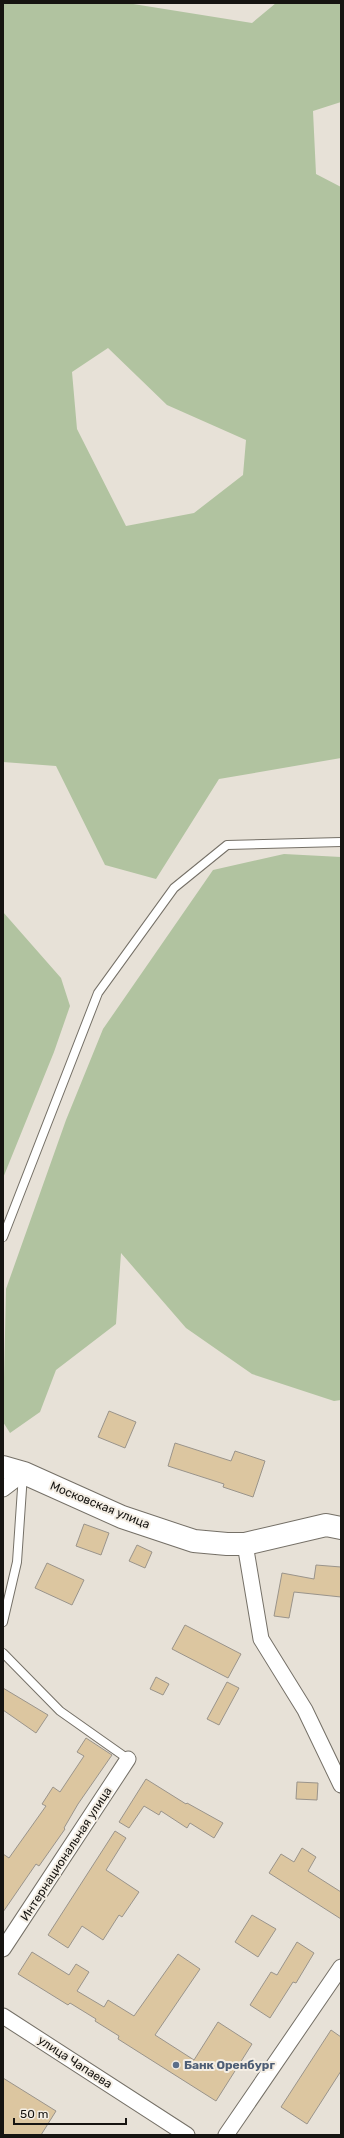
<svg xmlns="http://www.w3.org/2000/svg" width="344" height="2138" font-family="Rubik,sans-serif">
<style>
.green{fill:#b1c3a0;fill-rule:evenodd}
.building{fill:#dcc6a0;stroke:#9a948b}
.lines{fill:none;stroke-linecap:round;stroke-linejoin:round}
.lane-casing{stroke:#757067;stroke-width:10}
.street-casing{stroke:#757067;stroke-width:17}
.secondary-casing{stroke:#757067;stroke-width:24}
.lane{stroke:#fff;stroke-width:8}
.street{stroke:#fff;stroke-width:15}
.secondary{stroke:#fff;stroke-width:22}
.service-dot{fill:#5c6f8a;stroke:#f4eee4;stroke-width:1.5}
.labels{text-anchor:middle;stroke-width:4;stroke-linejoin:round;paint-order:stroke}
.street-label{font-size:12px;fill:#161411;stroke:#f4eee4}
.service-label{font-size:12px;font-weight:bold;fill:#4e5e75;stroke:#f4eee4;text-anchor:start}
</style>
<rect width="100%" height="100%" fill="#e7e1d7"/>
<path class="green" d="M3,3H127L252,23L276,3H341V102L313,111L316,174L341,187V758L219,779L156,879L105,865L56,766L3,762ZM108,348L167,405L246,440L243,475L194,513L126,526L77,429L72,372Z
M284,854L341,857V1400L334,1401L252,1374L186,1328L121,1253L116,1324L56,1370L40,1412L10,1433L3,1422L6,1289L66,1120L103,1029L213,870Z
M3,912L61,978L70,1006L54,1052L3,1178Z"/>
<path class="building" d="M109,1411L136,1422L125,1448L98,1437Z
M175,1443L231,1461L235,1451L265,1461L253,1497L223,1487L224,1484L168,1466Z
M84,1524L109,1533L101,1555L76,1546Z
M137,1545L152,1552L145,1568L129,1561Z
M47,1563L84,1580L72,1605L35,1588Z
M316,1565L341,1567V1597L294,1592L289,1618L274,1616L282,1573L314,1579Z
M185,1625L241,1654L228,1678L172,1649Z
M156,1677L169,1684L163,1695L150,1689Z
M227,1682L239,1688L219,1725L207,1719Z
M3,1688L48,1715L36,1733L3,1710Z
M86,1738L112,1755L78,1804L64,1828L65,1829L39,1866L36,1864L3,1912V1854L9,1858L46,1806L42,1804L53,1787L60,1792L84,1756L77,1752Z
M146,1779L186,1804L187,1803L223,1823L214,1838L190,1823L187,1828L161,1811L159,1815L144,1806L129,1828L119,1822Z
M297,1782L318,1783L317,1800L296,1799Z
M115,1831L126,1838L106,1870L139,1892L122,1917L119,1915L103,1940L82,1926L68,1948L48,1935Z
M302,1848L316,1857L308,1871L341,1892V1919L269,1873L281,1854L294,1862Z
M252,1915L276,1929L258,1957L235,1942Z
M297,1942L314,1953L296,1983L293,1982L270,2018L250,2005L271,1972L277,1975Z
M32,1952L69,1975L76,1964L89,1972L77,1991L104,2007L108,2000L134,2016L178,1954L200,1969L155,2035L194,2060L218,2022L252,2044L216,2101L118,2039L119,2036L95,2021L96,2019L70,2003L68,2005L18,1974Z
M331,2030L341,2037V2071L307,2124L281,2107Z
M3,2078L56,2111L41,2135H3Z"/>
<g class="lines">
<defs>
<path id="lane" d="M3,1237L98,993L174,888L227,845L341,842
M3,1622L17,1562L23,1474
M3,1653L60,1711L128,1759"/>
<path id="street" d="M3,1489L24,1473
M245,1544L261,1639L305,1710L341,1785
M3,1949L128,1759
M3,2016L187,2135
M226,2135L341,1967"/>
<path id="secondary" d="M3,1467L24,1473L122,1517L194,1541L227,1544H245L326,1525L341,1528"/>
</defs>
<use href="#lane" class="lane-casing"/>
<use href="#street" class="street-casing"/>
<use href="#secondary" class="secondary-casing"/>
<use href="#lane" class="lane"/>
<use href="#street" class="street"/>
<use href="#secondary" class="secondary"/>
</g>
<circle class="service-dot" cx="176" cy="2065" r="4"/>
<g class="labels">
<g class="street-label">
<text transform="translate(100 1505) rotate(22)" y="4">Московская улица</text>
<text transform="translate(66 1854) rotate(-57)" y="4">Интернациональная улица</text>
<text transform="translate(75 2062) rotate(33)" y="4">улица Чапаева</text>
</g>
<g class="service-label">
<text x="184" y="2069">Банк Оренбург</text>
</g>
</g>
<rect width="344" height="2138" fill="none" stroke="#161411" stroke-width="8"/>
<path d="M14 2118v6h112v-6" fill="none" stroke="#161411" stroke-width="2"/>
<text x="20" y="2118" font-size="12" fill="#161411" stroke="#f4eee4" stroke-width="3" paint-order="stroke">50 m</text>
</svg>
